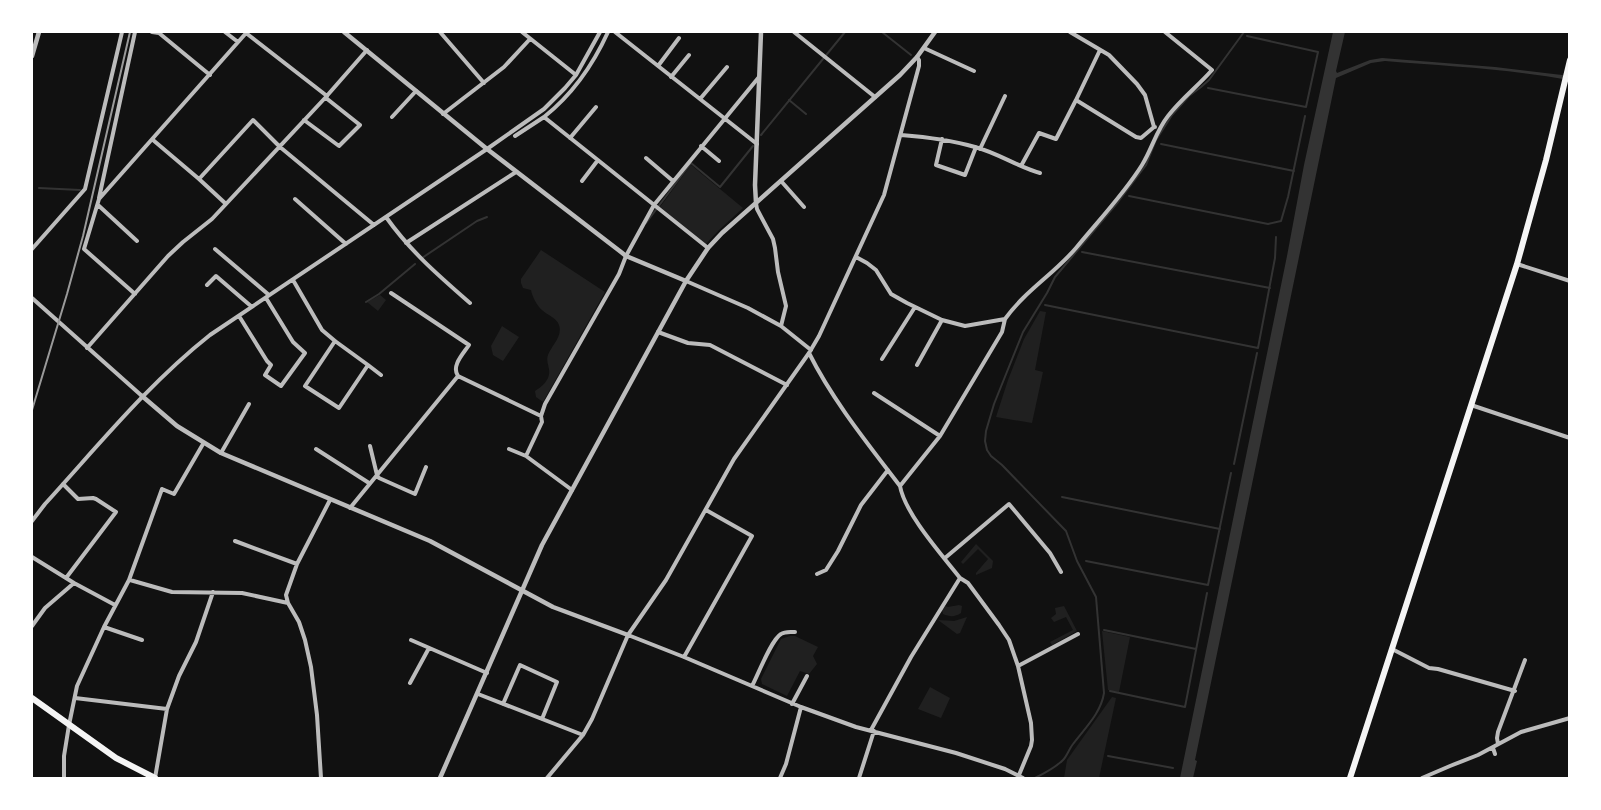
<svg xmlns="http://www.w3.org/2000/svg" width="1601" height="810" font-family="'Sofia Sans Condensed',sans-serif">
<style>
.green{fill:#202020}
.water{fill:#333}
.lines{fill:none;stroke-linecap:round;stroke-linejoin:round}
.stream{stroke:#333;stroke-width:2}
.minor{stroke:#bcbcbc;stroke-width:4}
.tertiary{stroke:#bcbcbc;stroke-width:4.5}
.primary{stroke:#f5f5f5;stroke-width:6}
.trunk{stroke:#f5f5f5;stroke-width:6}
.rail{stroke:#9a9a9a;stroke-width:2}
</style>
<rect width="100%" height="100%" fill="#111"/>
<path class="green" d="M691,165L743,208L719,230L706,244L660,207Z
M541,250L605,292L543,402L536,397L535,391C541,387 545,384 548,378C552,369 545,363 548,355C552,345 563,336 559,325C557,318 547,315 542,310C537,306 532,296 531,290L523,288L521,283V279Z
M380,295L386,300L378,311L367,302Z
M1040,311L1046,312L1035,370L1043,372L1032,423L996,417L1008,380L1024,339Z
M502,326L519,337L503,361L493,355L491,346Z
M976,544L993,561L992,568L976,575V573L988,559L978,549L963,564L961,562Z
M959,605L962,606L961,613C955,617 950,617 943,614L942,610L945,606L948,607Z
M1064,606L1077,631L1052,645L1050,642L1073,630L1066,617L1054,622L1051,618L1056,614L1055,608Z
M967,617L960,633L957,634L938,620L954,621Z
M1102,631L1130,637L1119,692L1108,690Z
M790,636H795L818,647L813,656L817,664L809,674L800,671L787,696L762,684L761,679L781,639Z
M930,687L950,698L941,718L918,709Z
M1112,697L1116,698L1099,778H1064L1067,760Z"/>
<path class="water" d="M1333,32H1345L1336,71L1337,73L1370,60L1382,58L1495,67L1562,75L1569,77V80C1509,69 1447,66 1385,61L1371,63L1336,78L1195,760L1197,761L1193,778H1180L1287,256L1304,165Z"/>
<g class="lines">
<path class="stream" d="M882,32L911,55
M1208,88L1306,107L1318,52L1247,36
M789,100L806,114
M761,135L845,32
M1161,144L1294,171
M39,188L80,190
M1129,196L1268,224L1281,221L1288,197L1305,116
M646,223L691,163L720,187L753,146
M1082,252L1270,288
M422,258L477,221L487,217
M366,302L379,294L415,264
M1045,305L1258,348L1275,258L1276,237
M1234,464L1257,353
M1062,497L1220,529
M1086,561L1208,585L1231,473
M1104,630L1196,649
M1110,691L1185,707L1207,593
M1108,756L1173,768
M1035,778C1045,773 1055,768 1063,760C1067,756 1069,749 1073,744C1085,728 1101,713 1104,693L1096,597L1077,561L1066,531L1002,465L991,456L987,450L985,441L986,431L994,404L1023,332L1047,293L1055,277L1118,202L1146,165L1156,140L1172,115L1189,96L1201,87L1209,80L1244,32"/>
<path class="minor" d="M152,32L159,33L210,75
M225,32L238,42
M440,32L484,83
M522,32L576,75
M608,32C593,65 573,94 544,117L708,248
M615,32L757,144
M794,32L875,97
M1070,32L1109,55L1137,84L1145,95L1154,127H1155
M246,33L327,96
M924,48L974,71
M658,66L679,38
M671,77L689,55
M700,99L727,67
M1076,100L1100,50
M443,114L504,67L530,39
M392,117L416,91
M304,120L339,146L360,125L326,98
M901,135C926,137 951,140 975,147C998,153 1018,167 1040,173
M515,136L544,117
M570,138L596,107
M942,139L936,165L965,175L976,147
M153,140L199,179L226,204
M701,146L719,161
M980,149L1005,96
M646,158L673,181
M1021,166L1039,133L1056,139L1076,100L1136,137L1141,138L1154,127
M199,179L253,120L280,147L374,225
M582,181L598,160
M781,181L804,207
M99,198L135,32
M295,199L346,244
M756,203L757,209L773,239L775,248L778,272L786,306L781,326
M98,205L137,241
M386,217C410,251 439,276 470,303
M406,243L516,172
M32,249L85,189L122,32
M215,249L269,295
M856,257L867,263L876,270L891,294L907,303L942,320L965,326L1005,319C1025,291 1054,274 1076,248C1098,221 1124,194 1142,165C1152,149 1156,131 1168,116C1181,99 1198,86 1212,70L1165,32
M1517,264L1570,281
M293,280L322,330L335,341L368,365L339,408L305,386L335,341
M686,281L748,308L781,326L811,350
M207,285L216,276L252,307
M391,293L469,345C463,354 451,366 458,376L541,416
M135,294L84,249L99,199L247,32
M32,298L142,396
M239,316L267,361L271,365L265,375L281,386L305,353L293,342L266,298
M658,332L688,343L710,345L787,385
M87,348L168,256L183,242L212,219L325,98L367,50
M809,353C833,401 868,444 900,486C905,514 942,555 960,578L968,583L999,625L1009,640L1018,666L1031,723L1032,740L1031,746L1019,775
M882,359L915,307
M368,365L381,375
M917,365L942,320
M874,393L940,436
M1471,405L1570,438
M370,446L377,475L379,478L415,494L426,467
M316,449L369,483
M509,449L526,456L572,490
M221,453L249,404
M526,456L542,422L541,416L545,404L619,274L626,256L654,205L759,77
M63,484L78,499L93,498L96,499L116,512L66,578
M900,486L940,436L1002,332L1005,319
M350,508L458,376
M32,521L45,504C98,446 148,384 210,335L487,149L544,109L565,88L576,75L600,32
M235,541L297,564
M32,557L74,583L115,605
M945,558L1009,504L1050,553L1061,572
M817,574L826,570L838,551L861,505L888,470
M130,580L172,592L242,593L288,603
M32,626L45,608L74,583
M104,627L142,640
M628,635L684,657L801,707L856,727L956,753L1005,769L1023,778
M411,640L487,673
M1392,649L1429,668L1438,669L1515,691
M684,657L752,536L706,510
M1018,666L1078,634
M410,683L429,648
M752,686C758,675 771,640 781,634C785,631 791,632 795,632
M478,694L583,735
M75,698L167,709
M503,704L520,665L557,682L542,719
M792,704L807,676
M871,730L911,657L960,578
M1498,744L1497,738L1498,732L1525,660
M1493,748L1495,754
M64,778V756L69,725L77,686L104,627L129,580L162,489L174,494L203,444
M155,778L167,709L179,676L196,642L213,592
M321,778L317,715L311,667L305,640L299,622L288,603L286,595L297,564L330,500
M547,778L583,735L592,719L628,635L666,580L734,459L809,353L819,336L884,195L919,66V60L917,57
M780,778L786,764L801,707
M859,778L874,731
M1422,778L1450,766L1478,755L1521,732L1570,718"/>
<path class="tertiary" d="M344,32L487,149L621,252L626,256L686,281
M32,56L39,32
M756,203L755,185L761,32
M142,396L177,426L221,453L430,541L553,607L628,635
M440,778L542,545L686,281L708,248L722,233L900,75L917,57L935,32"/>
<path class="primary" d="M32,698L116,758L155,778"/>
<path class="trunk" d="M1350,778L1517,264L1546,160L1570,60"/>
<path class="rail" d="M32,410L67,294L83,236L130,32"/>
</g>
<rect width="1601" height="810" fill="none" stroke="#ffffff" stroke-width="66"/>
</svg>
